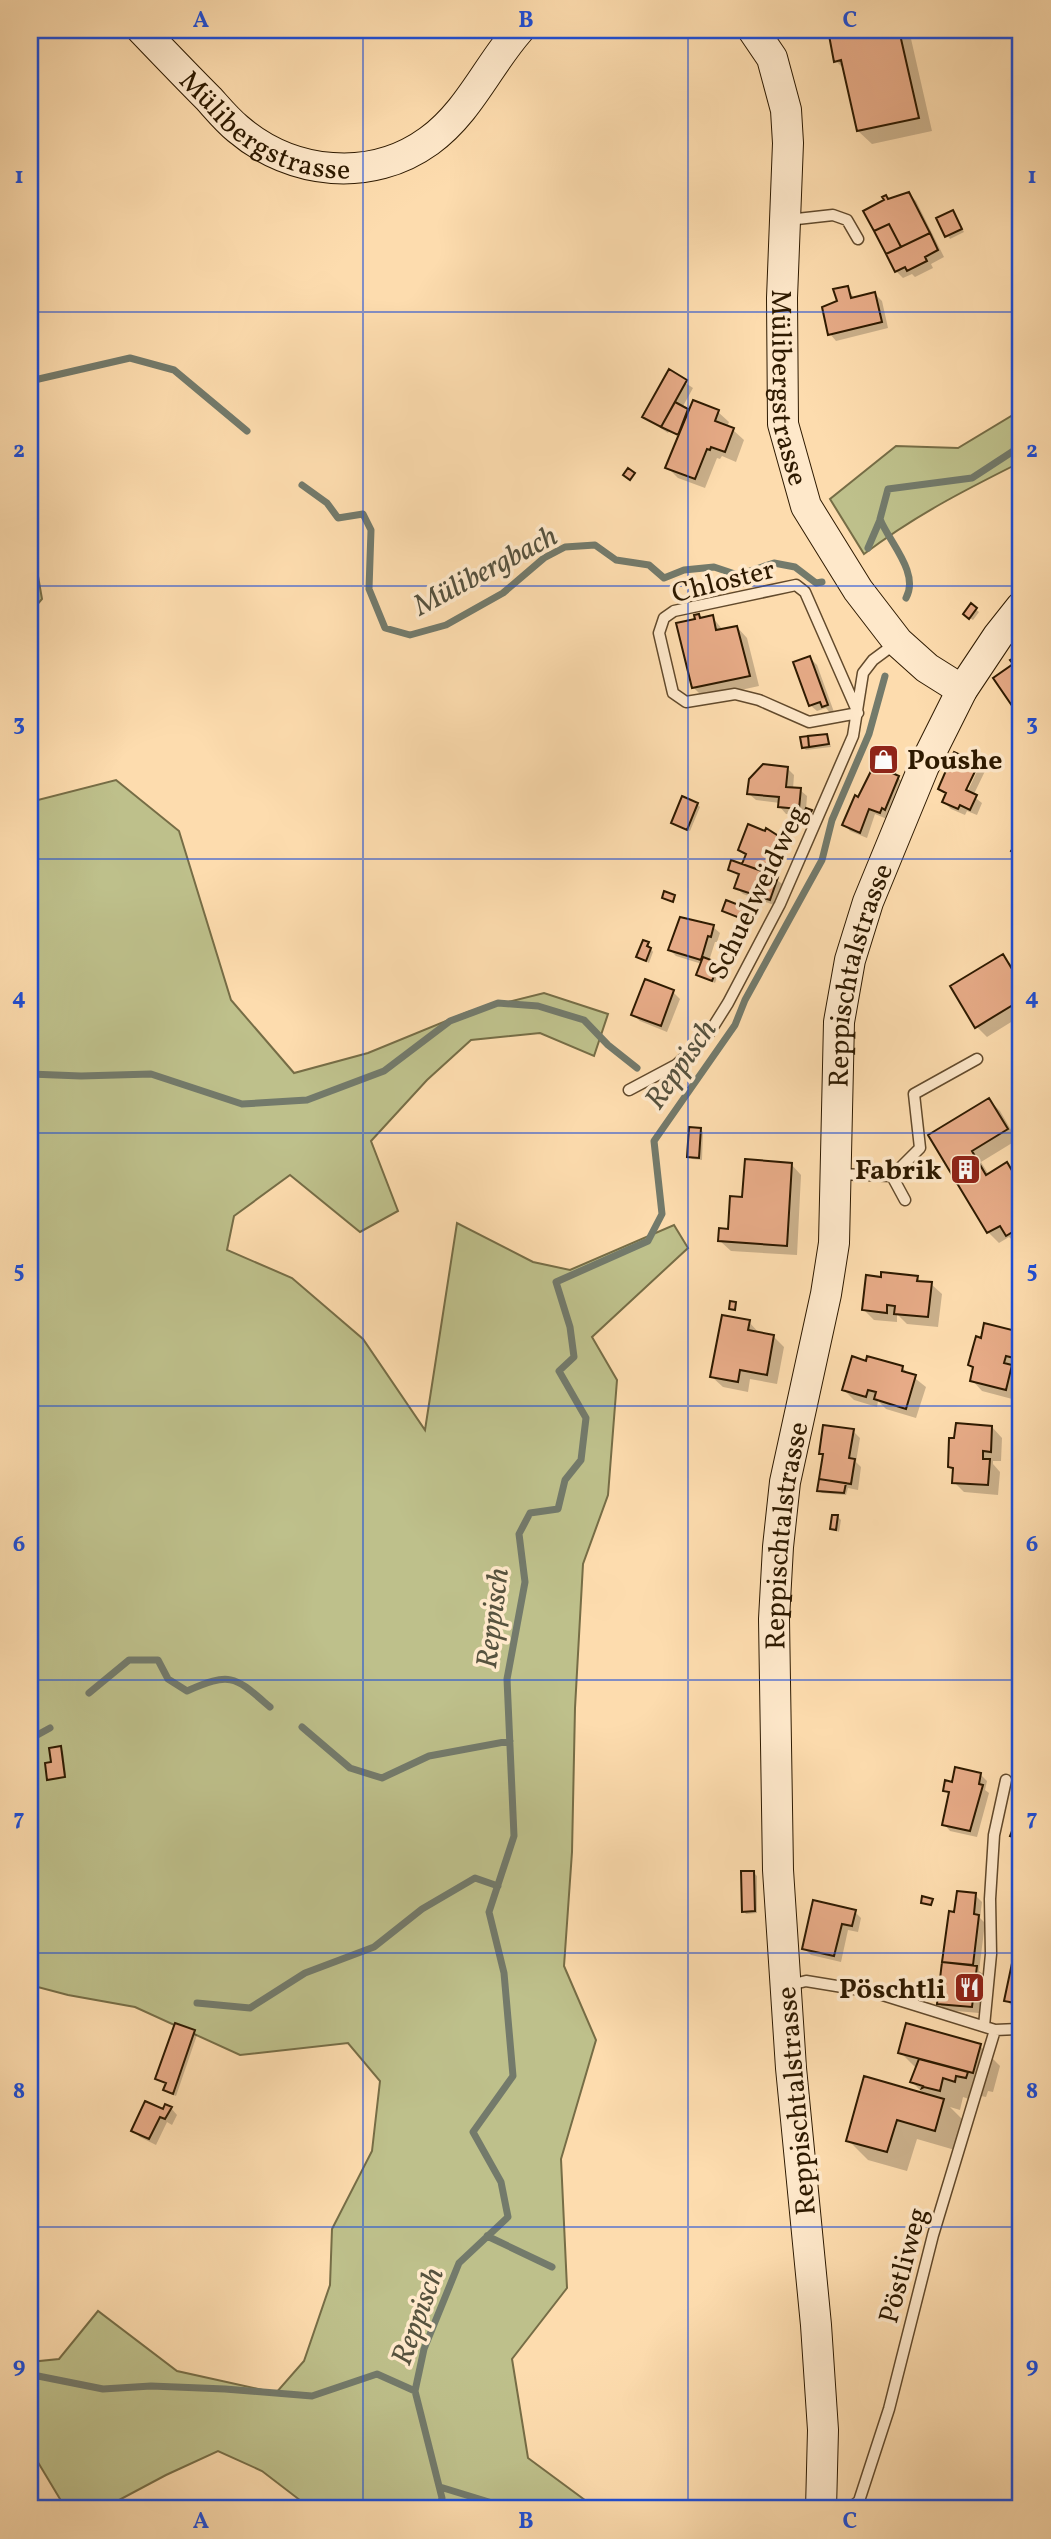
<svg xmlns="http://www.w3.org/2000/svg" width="1051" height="2539" font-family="Vollkorn,serif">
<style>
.green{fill:#bec08b;stroke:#766d46;stroke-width:2}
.shadow{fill:#0003;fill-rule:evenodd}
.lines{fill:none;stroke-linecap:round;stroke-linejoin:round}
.stream{stroke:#737a6b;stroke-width:7}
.building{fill:#e7ab87;stroke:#2e1a00;stroke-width:2}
.lane-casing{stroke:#624a2c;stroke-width:13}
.secondary-casing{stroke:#2e1a00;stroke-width:32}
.lane{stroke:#fee8ca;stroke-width:10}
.secondary{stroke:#fee8ca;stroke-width:30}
.grid{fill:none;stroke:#1d4ed8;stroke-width:2;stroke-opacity:0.55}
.labels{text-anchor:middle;stroke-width:7;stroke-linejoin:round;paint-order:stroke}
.street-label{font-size:28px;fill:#2e1a00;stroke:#fee8ca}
.poi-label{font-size:28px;font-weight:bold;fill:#2e1a00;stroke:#fee8ca;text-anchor:end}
.water-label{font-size:30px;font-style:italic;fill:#56523e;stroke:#fee8ca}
.neatline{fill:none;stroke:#1d4ed8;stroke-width:2.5}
.grid-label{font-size:23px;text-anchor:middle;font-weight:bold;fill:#1d4ed8}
</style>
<rect width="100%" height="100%" fill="#fddcae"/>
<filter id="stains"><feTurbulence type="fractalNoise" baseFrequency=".00286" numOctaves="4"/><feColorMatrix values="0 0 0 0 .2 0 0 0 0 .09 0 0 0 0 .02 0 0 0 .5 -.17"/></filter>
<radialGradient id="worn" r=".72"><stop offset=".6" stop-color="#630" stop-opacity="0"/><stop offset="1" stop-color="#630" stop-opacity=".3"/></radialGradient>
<path class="green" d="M1021,410V462C963,491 916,515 864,554L830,499L896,446L958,448Z
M30,539L32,542L42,599L30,613Z
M116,780L179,831L231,1000L294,1073L368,1053L468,1012L544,993L608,1014L594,1056L540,1033L471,1040L427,1080L371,1141L398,1211L360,1232L290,1175L234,1216L227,1250L292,1278L363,1339L425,1430L457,1223L533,1262L570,1270L674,1225L688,1248L592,1337L617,1380L608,1495L583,1564L575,1708L572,1852L564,1966L596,2040L561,2159L567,2288L512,2359L528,2458L597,2509H303L305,2504L262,2471L218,2451L166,2475L106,2507L66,2509L30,2449V2362L59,2359L98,2311L177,2371L276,2393L304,2361L330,2285L332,2229L372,2151L380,2081L348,2043L240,2055L135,2007L68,1995L30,1985V802Z"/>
<path class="shadow" d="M829,30H909L932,131L872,144L858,131L845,70L836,61Z
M909,194L916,201L944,257L931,264L933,268L915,277L912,274L903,278L896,271L887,201Z
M953,212L964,232L950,239L938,219Z
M847,288L855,299L875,294L882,301L888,328L836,341L830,334L839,303Z
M669,372L693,388L682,408L689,413L718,412L729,422L727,427L733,430L744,440L736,462L722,456L720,459L717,458L705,488L678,478L667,467L680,436L669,431L668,433L644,417Z
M971,606L979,612L973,620L968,617Z
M699,616L702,619L712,617L723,630L737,627L747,638L759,686L704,698L693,687Z
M810,658L817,665L834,712L830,713L826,708L817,711L810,705Z
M827,735L831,747L806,750L803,747Z
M891,749L898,756L896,776L905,784L887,819L875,814L867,838L850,831L844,824Z
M980,760L987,767L973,796L982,803L977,815L967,811L965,815L951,809L944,802L947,795L940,788L972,762ZM976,765H980L964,799L961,798Z
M787,768L794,775L793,789L800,790L807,796L806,810L813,815L811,820L805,815L786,814L780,807V803L756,800L749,794Z
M697,804L700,807L690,831L673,823Z
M779,838L786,845L783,852L786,855L785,858L781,857L772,877L784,885L777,906L743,894L736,887L740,877L730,870L744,866L747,857L740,850Z
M727,902L748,911L751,914L748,922L727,913L724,910Z
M713,927L720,933L717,942H715L709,961L721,967L715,983L698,975L702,964L676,956L670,950Z
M648,944L653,952L649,963L638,957Z
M1003,957L1014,967L1021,980V1016L987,1037L976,1026Z
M673,992L680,999L667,1032L640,1021L633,1015Z
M989,1100L1000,1111L1017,1140L981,1162L989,1175L1007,1164L1021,1182V1243L1018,1245L1009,1237L999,1243L988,1232L931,1136Z
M700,1129L703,1132L702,1160L692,1159L689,1156Z
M791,1164L801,1175L797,1255L731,1251L720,1241L730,1231L744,1198Z
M917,1277L922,1283L931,1284L942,1294L938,1327L907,1324L897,1314V1322L874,1320L864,1310Z
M749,1322L760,1334L773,1336L784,1347L777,1384L750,1379L748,1392L723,1387L712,1377Z
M1019,1334L1021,1366L1017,1365L1015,1371L1021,1378L1016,1400L982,1391L972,1380L975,1369L970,1365Z
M867,1363L902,1368L926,1387L916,1418L886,1409L878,1401L877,1407L854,1400L844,1390Z
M992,1427L1002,1438L1001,1461H993V1464L1000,1472L998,1495L964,1492L954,1482V1471L949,1467Z
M853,1431L860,1438L856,1462L861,1467L858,1490L848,1488L846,1495L822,1493L819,1490L824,1456L821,1453Z
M838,1517L841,1520L839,1532L832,1529Z
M60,1748L63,1751L66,1775L49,1778Z
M980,1774L987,1781L985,1790L989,1793L977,1837L950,1831L944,1824L950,1795L945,1790L953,1784Z
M1021,1813V1845L1012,1836Z
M754,1873L757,1876V1913L746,1914L744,1911Z
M975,1895L982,1902L980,1918L985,1923L979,1971L983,1974L979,2013L945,2010L939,2003L950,1913L956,1914Z
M855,1912L861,1918L858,1932L848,1930L841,1962L811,1955L804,1948Z
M1019,1936H1021V2009L1013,2007L1006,2000Z
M194,2032L197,2035L176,2096L168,2093L165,2090L167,2084L157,2079Z
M980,2046L1000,2066L993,2092L988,2091L986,2097L976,2095L975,2101L963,2097L960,2110L950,2107L964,2121L955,2150L917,2139L907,2171L868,2160L848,2140L925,2095L912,2082L917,2069L900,2052Z
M171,2108L177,2115L172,2125L167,2122L156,2145L140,2137L133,2130Z"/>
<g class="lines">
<path class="stream" d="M30,381L130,358L174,370L247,431
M302,485L327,503L338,518L363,514L371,530L369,589L385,628L410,635L446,625L503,593L544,558L565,547L595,545L616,560L649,565L664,578L684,570L714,567L738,575L774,563L795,567L816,583L822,582
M868,548L880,520
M906,598C920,573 889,542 880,519L888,489L972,478L1021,446
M30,1074L81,1076L151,1074L242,1104L307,1100L384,1071L450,1021L498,1003L538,1006L584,1020L608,1045L637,1068
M89,1693L129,1660H158L168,1679L187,1691C232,1671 235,1677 270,1707
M302,1727L350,1768L382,1778L429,1756L510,1741
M30,1739L50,1728
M197,2003L250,2008L305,1973L374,1947L422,1909L475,1878L498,1886
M487,2236L552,2267
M38,2376L103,2389L151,2386L225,2389L312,2396L377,2374L415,2391
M440,2487L502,2506L522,2509
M439,2509L442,2498L415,2391L424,2349L459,2263L508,2217L501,2182L473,2132L513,2076L504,1973L489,1912L514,1836L507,1679L525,1582L519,1534L530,1513L558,1509L565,1480L581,1460L586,1418L559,1371L574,1357L570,1327L556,1282L648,1241L662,1214L654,1141L735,1025L745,1000L822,860L832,820L869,734L885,676"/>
</g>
<path class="building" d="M828,30H899L919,118L857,131L841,60L834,62Z
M1021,92V108L1015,105Z
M909,192L930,233L901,247L889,224L874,231L863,211L884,200L882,197L886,195L888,199Z
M953,210L962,229L945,237L936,218Z
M889,224L901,247L886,254L874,231Z
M930,233L938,250L925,257L927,261L907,271L905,267L895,272L886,254Z
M848,286L851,298L875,292L882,322L828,335L822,307L837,301L833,289Z
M669,369L687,380L661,427L642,417Z
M693,400L719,410L715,421L734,428L725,452L711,447L710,450L707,449L695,479L665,468Z
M675,402L688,409L678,435L661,427Z
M628,468L635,473L630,480L623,475Z
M971,603L977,608L969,619L963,614Z
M699,614L700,618L713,615L716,630L737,626L750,676L692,688L676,623L695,619L694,615Z
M810,656L828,705L822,707L820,702L809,706L793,662Z
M1014,658L1016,662L1021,659V715L1019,716L993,678L1013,664L1010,660Z
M827,734L829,744L809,747L808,736Z
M808,736L809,747L802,748L800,737Z
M880,746L892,747L890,772L899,776L885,810L882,808L880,813L869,809L860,833L842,825L855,795L858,797L874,765Z
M954,752L971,760L973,755L981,759L966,790L977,795L970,810L960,805L958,809L942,802L946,793L938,789Z
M763,764L788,767L786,787L801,788L799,809L778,807L779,797L747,794L749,779Z
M682,796L698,803L687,830L671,823Z
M806,808L812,810L808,818L803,815Z
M748,824L765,831L766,828L780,837L777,845L780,847L778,852L775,851L765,872L742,864L746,854L738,850Z
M1021,837V859L1011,851Z
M731,860L778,877L770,900L734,888L739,874L728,870Z
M664,891L675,895L673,902L662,898Z
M726,900L749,909L745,920L722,911Z
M680,917L714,925L711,937L708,936L701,960L668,950Z
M643,940L649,942L647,946L651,948L646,961L636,957Z
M1003,954L1021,984V1000L975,1028L950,986Z
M703,957L719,963L712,981L696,975Z
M645,979L674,990L661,1026L631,1015Z
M989,1098L1008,1129L972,1151L986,1175L1007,1162L1021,1186V1239L1016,1230L1006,1236L1000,1226L987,1233L928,1135Z
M689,1127L701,1128L699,1158L687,1157Z
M745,1159L792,1163L787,1246L718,1241L719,1228L728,1229L730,1196L742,1197Z
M881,1272L918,1276L917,1281L932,1282L928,1317L894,1314L895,1306L887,1305V1313L862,1310L866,1275L881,1277Z
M730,1301L736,1302L735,1310L729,1309Z
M722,1315L750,1320L748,1330L774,1335L767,1375L740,1370L738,1382L710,1377Z
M984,1323L1020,1332L1014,1358L1006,1356L1004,1363L1012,1365L1006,1390L970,1381L973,1367L968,1365L976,1336L981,1338Z
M852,1356L866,1361L867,1356L903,1366L902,1371L916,1375L906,1409L874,1399L876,1392L868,1390L866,1397L842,1390Z
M956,1423L992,1426L991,1452L983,1451V1459H990L988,1485L952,1483L953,1468L948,1467L949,1438H954Z
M823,1425L854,1429L849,1458L855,1459L851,1484L819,1479L823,1454H819Z
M819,1479L846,1483L844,1493L817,1491Z
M832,1515H838L836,1530L830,1529Z
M61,1746L65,1777L47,1780L45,1763L51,1762L49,1748Z
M955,1767L981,1773L979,1784L983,1785L970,1831L942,1825L949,1792L943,1791L945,1780L952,1782Z
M1021,1808V1842L1020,1839L1010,1836Z
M741,1871H754L755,1911L742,1912Z
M957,1891L976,1893L974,1914L979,1915L973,1965L942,1962L949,1911L954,1912Z
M922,1896L933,1899L931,1905L921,1903Z
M813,1900L856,1910L852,1926L842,1924L834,1956L802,1949Z
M1018,1934H1021V1951L1015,1949Z
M1015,1949L1021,1951V2004L1004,2001Z
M942,1962L977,1966L972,2007L937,2004Z
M175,2023L195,2030L173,2094L163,2090L166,2083L155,2079Z
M906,2023L981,2044L973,2073L898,2053Z
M919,2059L968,2072L966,2078L956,2076L955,2082L943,2078L940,2091L924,2087L922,2088L923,2086L910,2082Z
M864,2076L944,2099L935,2131L897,2120L887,2152L846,2141Z
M145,2101L163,2109L165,2104L172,2107L165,2119L160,2117L149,2139L131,2131Z"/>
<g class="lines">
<defs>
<path id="lane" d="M788,220L833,215L847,220L858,239
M796,585L805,592L858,713L809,722L759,700L735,694L686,702L673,693L659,633L664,618L674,611Z
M629,1090L676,1065L706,1038L728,1003L780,904L853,736L863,673L873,660L896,643
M838,1174L892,1176
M892,1176L920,1148L914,1094L977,1059
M892,1176L905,1200
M786,1986L806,1981L873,1992L995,2030L1021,2029
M984,2026L991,1954L990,1899L994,1835L1006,1780
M849,2509L859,2501L889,2409L933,2235L995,2030"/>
<g id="secondary">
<path id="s1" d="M142,30C164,53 186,76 209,99C218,109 227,120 238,129C292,175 371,183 429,141C469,112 488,65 519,30"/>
<path id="s2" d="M753,30L772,58L786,110L788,143L782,298L783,424L806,506L858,590L898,642L927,668L962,690"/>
<path id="s3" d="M821,2509L823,2430L816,2325L791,2068L778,1870L774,1619L778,1547L785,1482L826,1294L834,1243L839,1022L850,960L868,902L924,766L962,690L998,636L1021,607"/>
</g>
</defs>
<use href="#lane" class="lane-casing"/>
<use href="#secondary" class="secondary-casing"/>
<use href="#lane" class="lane"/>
<use href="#secondary" class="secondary"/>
</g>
<path class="grid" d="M363,30V2509M688,30V2509M30,312H1021M30,586H1021M30,859H1021M30,1133H1021M30,1406H1021M30,1680H1021M30,1953H1021M30,2227H1021"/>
<defs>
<symbol id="shop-square" viewBox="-11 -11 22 22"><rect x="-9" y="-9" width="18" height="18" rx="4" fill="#8f2418" stroke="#fee8ca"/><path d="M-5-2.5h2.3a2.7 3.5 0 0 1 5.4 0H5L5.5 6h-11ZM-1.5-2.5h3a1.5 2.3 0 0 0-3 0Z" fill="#fff"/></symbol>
<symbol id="building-square" viewBox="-11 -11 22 22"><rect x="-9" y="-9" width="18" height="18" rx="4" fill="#8f2418" stroke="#fee8ca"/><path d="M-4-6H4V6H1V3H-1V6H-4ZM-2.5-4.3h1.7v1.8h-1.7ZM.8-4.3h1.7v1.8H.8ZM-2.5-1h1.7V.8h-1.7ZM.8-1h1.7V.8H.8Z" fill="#fff"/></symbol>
<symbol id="restaurant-square" viewBox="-11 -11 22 22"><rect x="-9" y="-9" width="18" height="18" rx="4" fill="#8f2418" stroke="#fee8ca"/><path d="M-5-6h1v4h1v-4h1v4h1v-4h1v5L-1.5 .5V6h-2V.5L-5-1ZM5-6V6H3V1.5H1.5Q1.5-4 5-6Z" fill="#fff"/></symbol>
</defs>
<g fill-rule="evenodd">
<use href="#shop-square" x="866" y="742" width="35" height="35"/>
<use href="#building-square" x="948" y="1152" width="35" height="35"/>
<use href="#restaurant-square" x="952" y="1970" width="35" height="35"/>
</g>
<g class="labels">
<g class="street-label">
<text dy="10" stroke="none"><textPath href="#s1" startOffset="161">Mülibergstrasse</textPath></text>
<text dy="10" stroke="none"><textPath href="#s2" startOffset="366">Mülibergstrasse</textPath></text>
<text transform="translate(723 580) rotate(-14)" y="10">Chloster</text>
<text transform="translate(756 892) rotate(-64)" y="10">Schuelweidweg</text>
<text dy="10" stroke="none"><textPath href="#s3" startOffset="1544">Reppischtalstrasse</textPath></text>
<text dy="10" stroke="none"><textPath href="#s3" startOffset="976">Reppischtalstrasse</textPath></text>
<text transform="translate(795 2101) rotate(-95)" y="10">Reppischtalstrasse</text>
<text transform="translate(902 2265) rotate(-75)" y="10">Pöstliweg</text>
</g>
<g class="poi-label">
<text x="907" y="769" text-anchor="start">Poushe</text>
<text x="942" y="1179">Fabrik</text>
<text x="946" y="1998">Pöschtli</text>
</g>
<g class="water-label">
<text transform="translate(485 570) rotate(-28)" y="10">Mülibergbach</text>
<text transform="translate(680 1064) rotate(-55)" y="10">Reppisch</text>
<text transform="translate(492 1618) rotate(-83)" y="10">Reppisch</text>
<text transform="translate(417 2316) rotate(-70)" y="10">Reppisch</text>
</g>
</g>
<rect width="1051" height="2539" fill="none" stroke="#fddcae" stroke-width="77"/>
<rect x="38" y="38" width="974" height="2462" class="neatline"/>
<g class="grid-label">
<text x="201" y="27">A</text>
<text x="526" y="27">B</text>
<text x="850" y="27">C</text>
<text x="19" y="183">1</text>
<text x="1032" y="183">1</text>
<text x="19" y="457">2</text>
<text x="1032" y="457">2</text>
<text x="19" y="730">3</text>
<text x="1032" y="730">3</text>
<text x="19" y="1004">4</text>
<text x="1032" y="1004">4</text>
<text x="19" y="1277">5</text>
<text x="1032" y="1277">5</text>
<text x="19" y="1551">6</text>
<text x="1032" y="1551">6</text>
<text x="19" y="1825">7</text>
<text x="1032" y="1825">7</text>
<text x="19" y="2098">8</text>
<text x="1032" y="2098">8</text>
<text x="19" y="2372">9</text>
<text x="1032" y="2372">9</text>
<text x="201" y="2528">A</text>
<text x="526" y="2528">B</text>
<text x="850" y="2528">C</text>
</g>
<rect width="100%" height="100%" filter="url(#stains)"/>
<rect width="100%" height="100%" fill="url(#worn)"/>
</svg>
